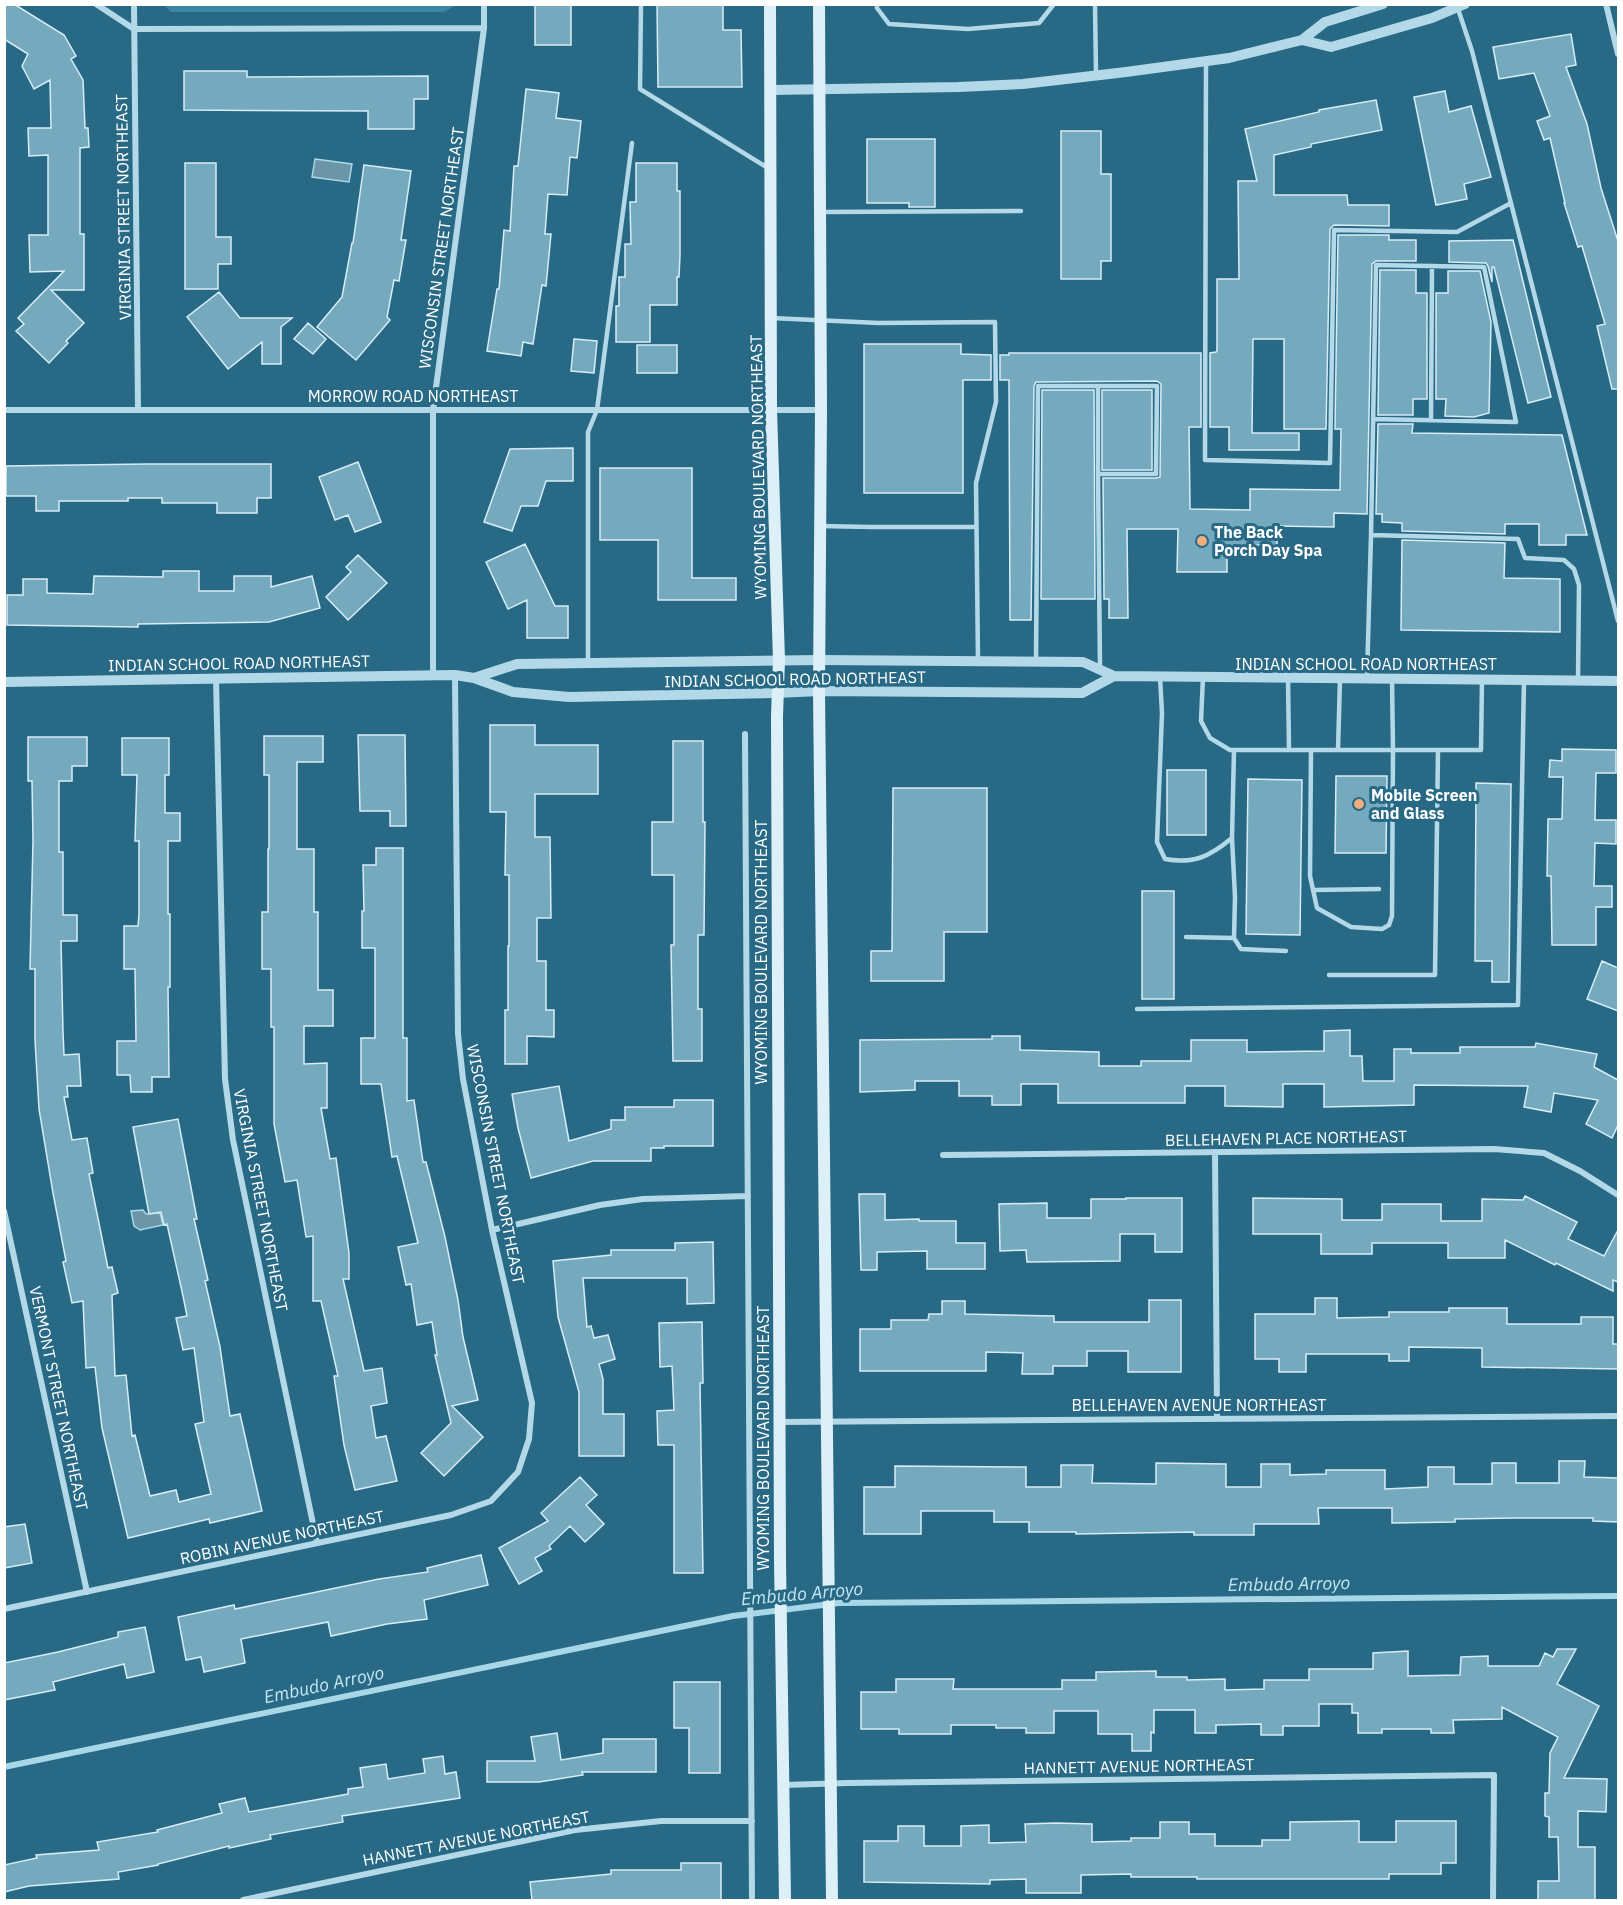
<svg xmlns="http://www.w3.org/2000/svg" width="1623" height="1905" font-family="'IBM Plex Sans',sans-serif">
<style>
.green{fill:#3d86a2}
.water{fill:#6c96a8;stroke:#a8d7e8;stroke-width:1.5}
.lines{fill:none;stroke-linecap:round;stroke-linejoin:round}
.stream{stroke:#a8d7e8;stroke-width:6}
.building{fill:#74a9be;stroke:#d7edf6;stroke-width:1.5}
.service{stroke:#b3d9e8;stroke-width:4.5}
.minor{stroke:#b3d9e8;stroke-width:6}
.tertiary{stroke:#b3d9e8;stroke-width:10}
.secondary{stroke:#ddeff7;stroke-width:12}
.poi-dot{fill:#efae7a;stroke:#286a86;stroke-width:2}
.labels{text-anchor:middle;stroke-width:6;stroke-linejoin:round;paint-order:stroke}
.street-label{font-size:16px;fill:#fff;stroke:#286a86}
.poi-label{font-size:16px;font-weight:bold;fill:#fff;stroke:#286a86;text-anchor:start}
.water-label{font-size:18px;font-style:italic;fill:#c5e5f1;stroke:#286a86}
</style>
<rect width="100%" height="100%" fill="#286a86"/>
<path class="green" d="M164,5H456L444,12H171Z"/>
<path class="water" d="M315,159L352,164L349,182L312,177Z
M143,1210L146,1214L160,1213L163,1225L140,1230L134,1226L131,1211Z"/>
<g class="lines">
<path class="stream" d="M4,1767L733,1616L839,1603L1618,1596"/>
</g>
<path class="building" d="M4,4H14L64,35L76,56L71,59L83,80L85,128H88L89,147L80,148V234H84V290H51L84,323L66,341L68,343L49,363L16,331L24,324L18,318L64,271L30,272L29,235H48V155L29,156L28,128H51L50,80L34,89L22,66L28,54L4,39Z
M535,4H571V45H535Z
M657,4H723V30H741L742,87H658Z
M1571,34L1576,65L1566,67L1587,124L1601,188L1618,241V389H1612L1597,326L1605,324L1582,246L1578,247L1564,203H1565L1550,138L1544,140L1537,121L1550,116L1534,73L1499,79L1493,47Z
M184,71H247V77L428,76V99H414V129H368V111L184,110Z
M526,89L559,93L556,118L581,121L577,158L570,157L567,195L548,194L545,234H551L546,286L542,285L533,344L523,342L521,356L487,351L497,289H499L504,230L510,231L514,166H518Z
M1445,91L1449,112L1471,106L1491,177L1464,184L1467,199L1436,205L1414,97Z
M1376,100L1382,130L1311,144V147L1274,155V195H1347L1348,205H1389V226L1334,225L1330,229L1326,429H1284V339H1253L1252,433H1299V450H1229V427H1210V353L1216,352L1217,351V279H1239L1238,181H1257L1245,129L1319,112V110Z
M1061,131H1101V174H1111V261H1101V279H1061Z
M867,139H935V207H909V203H867Z
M185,163H216V237H231V264H218V289H185Z
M636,163H677V191H680V255L679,277H677V305H650V342H616V306H619V277H625V244H631L630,202H636Z
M364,165L411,171L401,240H406L399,281L394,280L387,317L390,320L356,360L317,327L342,297L352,243H353Z
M1338,235H1389V240H1416V261H1376L1372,264L1367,514L1334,513V527L1277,526V545H1227V572H1177L1178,529H1127L1128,618H1109V599H1104L1103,478H1156L1160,477L1161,384L1157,381L1036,382L1034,386L1031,620H1010L1009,380H1000V355H1009V353H1201V427H1189L1190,509L1250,510V489L1340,490L1341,429H1335Z
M1513,240L1551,397L1528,403L1494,267H1492V282L1488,266L1486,263L1449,262V241Z
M1380,270H1416V293H1427V399H1413V415H1378Z
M1448,271H1480L1491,322L1489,413L1474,417L1445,416L1446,399H1436V293H1448Z
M219,292L240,318H292L281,327V364H262V342L228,369L187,317Z
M308,323L326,339L313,354L294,339Z
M574,339L597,341L594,373L571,371Z
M864,344H961V354L991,355V380H963V493H864Z
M637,345H677V373H637Z
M1042,390H1094L1095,599H1041Z
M1102,390H1152V470H1102Z
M1378,424H1413L1412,433L1562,435L1587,535H1566V545H1539V524H1505V534L1402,531V523L1382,522V514H1376Z
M573,448V481H546L538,506H521L512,531L484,522L510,449Z
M358,462L381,522L355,532L348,515L335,520L319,477Z
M147,464H271V498H257V513H217V503H162V498H128V501H59V511H36V496H6V466Z
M600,468H692V578H736V600H658V540H600Z
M1402,540L1505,543L1504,578L1560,579V632L1401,630Z
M525,544L555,606H568V638H527V600L508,609L486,562Z
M358,555L387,583L348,620L326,597L351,572L346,567Z
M163,571H199V591H234V576H271V587L312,576L320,608L269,622L138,624V627L7,625V595H23V579H47V593L93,594L94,576L163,577Z
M490,725H535V745H598V794H535V837H550L551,918H537V961H546V1010H554V1037L527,1036V1064H505V1010H508V946H509V875H505L506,812H490Z
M358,735H405L406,826H390V811H360Z
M264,736H323V762H297V849H314V912H318V990H333V1026H304V1064L327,1063V1108H321L330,1159L336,1158L349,1253V1279H343L364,1371L382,1368L387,1403L371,1406L376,1438L386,1436L397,1481L355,1490L344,1445L334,1376H338L321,1301H313V1236L306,1237L297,1180L285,1182L274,1124V1027H271V969H262V912H268V849H269V775H264Z
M28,737H87V766H72V781H59V852H63V915H77V941H61L63,1032L64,1055L79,1054L81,1086H67L68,1097H64L72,1140L87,1138L93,1173L89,1174L108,1268L112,1267L118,1293L112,1295L115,1376L126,1375L132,1436L135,1435L150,1496L176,1490L179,1502L211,1494L195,1424L204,1422L194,1348L183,1350L176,1318L187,1316L183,1296L167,1224L164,1225L161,1212L149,1214L133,1127L178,1119L197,1219H194L208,1280L205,1281L220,1347L230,1416L240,1414L262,1511L210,1523L209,1519L128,1538L102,1428L95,1367L86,1368L83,1301L72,1303L63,1262L66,1261L53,1193L39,1109L35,1040V969H30L33,841L32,781H28Z
M122,738H169V775H165V813H180V841H168V914H170V987H168L169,1077H152V1092H131L130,1075H117V1041H136L135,969H124V926H138L139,914V841H135L137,775H122Z
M673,741H703V822H705L704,935H698V1009H702V1061H673L671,945H674V875H652V822H673Z
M1562,749L1616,750V773H1596L1595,820H1616V844L1595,843L1594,886H1612V907H1596V945H1552L1551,876H1547L1548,819H1562L1563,777H1549L1550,760L1562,761Z
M1167,770H1206V835H1167Z
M1336,776H1387L1386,853H1335Z
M1248,779L1302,780L1300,935L1246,934Z
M1476,783L1511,784L1509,982H1492V961H1475Z
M893,788H987V932H944V981H871V951H892Z
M376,848H403V1038H407V1101L414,1100L423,1162H426L445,1237L458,1300L463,1337L478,1400L452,1406L483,1437L444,1476L421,1453L451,1423L435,1355H437L432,1322L417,1325L411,1284L406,1285L398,1247L418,1243L397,1156L392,1157L381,1084H361V1038H375V948H362V911H364L363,865H376Z
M1142,891H1174V999H1142Z
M1602,961L1618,968V1011L1587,999Z
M1350,1030V1056H1362L1363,1081H1394V1049H1411V1053H1460V1047H1535L1536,1043L1597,1054L1594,1067L1618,1080V1125L1612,1138L1586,1124L1598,1100L1554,1093L1551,1112L1524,1107L1528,1086L1414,1085V1105L1324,1107V1084H1283V1107L1225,1106V1086H1185V1103H1058V1084H1021V1105H992V1096H959V1081H915V1090L860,1092V1040L992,1039V1036H1020V1050L1099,1052V1066H1141V1061H1191V1040H1247V1052L1324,1051V1031Z
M559,1086L569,1141L611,1129V1120H625V1107H674V1100H713V1146H664V1148H651V1161H593L531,1178L518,1128L512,1094Z
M859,1194H885V1220L919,1219V1221H956V1243H985V1269H927V1251L877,1252V1270H861Z
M1525,1196L1577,1222L1568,1239L1604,1256L1618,1230V1282L1613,1280V1291L1556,1263L1555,1265L1505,1240V1258H1448V1243H1372V1254H1321V1234H1253V1198L1342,1199V1220H1382V1204H1441V1221H1482V1199L1523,1200Z
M1126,1198H1182V1252H1155V1234H1120V1261L1027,1262L1026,1250L1000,1251L999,1204L1047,1203V1218H1091V1199H1126Z
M713,1242L714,1303L687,1304V1278H583L587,1327L591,1326L594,1338L608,1335L615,1359L599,1364L603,1379V1414H624V1456H579V1392L558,1317L553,1261L611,1255V1250H675V1243Z
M1315,1298H1337V1318L1389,1317V1312H1449V1308H1507V1324H1581V1317H1613V1344H1618V1369L1482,1367V1348L1409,1347V1361H1389V1354H1306V1372H1279V1359H1255V1314H1315Z
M1149,1300H1181V1372H1128V1351H1087V1366H1053V1374H1022L1023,1353L986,1352V1371H860V1329H891V1320H928L929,1314H942V1301H965V1314L1054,1316V1322H1149Z
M702,1322L703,1383H700L703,1573H674V1445H658L657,1411L674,1410L672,1366L660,1367L659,1323Z
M1559,1461H1585L1584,1477L1618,1478V1522L1593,1521V1518H1516L1455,1519V1522L1392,1523V1508H1318L1319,1524H1254V1535H1194V1532L1076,1534V1532H1029V1522H994V1511H921V1534H864V1487H895V1466L1026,1467V1487H1061V1465H1093L1092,1483L1156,1484V1463L1226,1464V1487H1261V1464H1290V1475L1326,1474V1470H1385V1489L1428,1487V1467H1454V1484H1492V1463H1516V1483H1559Z
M580,1477L597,1495L586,1505L604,1524L585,1542L570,1526L549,1546L551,1549L535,1558L542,1571L519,1584L499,1548L548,1521L541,1513Z
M25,1524L32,1563L4,1568V1527Z
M481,1555L488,1585L424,1600L427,1619L387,1624L331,1636L328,1622L241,1639L245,1663L204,1672L201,1657L186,1660L178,1617L234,1605L235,1609L379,1579L428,1572L427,1568Z
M145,1627L154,1672L127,1678L124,1664L53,1682L55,1690L4,1700V1663L58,1652L118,1637V1632Z
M1557,1649H1576L1557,1684L1599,1706L1564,1778L1607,1779L1606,1812L1578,1811V1847H1595V1900H1538V1881H1559L1558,1837H1549V1817L1545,1816V1793H1549L1550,1753L1558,1737L1502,1707V1719L1453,1720L1454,1733H1431V1729H1382V1733H1358V1713H1352V1704H1319V1726H1283V1735H1261V1724L1216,1725V1733H1195V1710H1154V1733L1151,1732V1751H1132V1734H1098V1711H1054V1733H1026V1728H996V1725H951V1734H899V1729H861V1692H896V1679H954L953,1689H1062V1680H1096V1672L1156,1671V1677H1187V1680L1225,1679V1690L1264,1689V1680H1309V1669H1373V1653L1408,1651V1676L1460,1675L1461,1657L1488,1656V1666H1539L1545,1653L1553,1657Z
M674,1682H720V1773H689V1728H674Z
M557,1733L561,1760L603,1753V1739H656V1772H582L583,1775L539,1782H487V1761H535L531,1737Z
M443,1756L445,1774L456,1772L460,1798L342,1816L343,1822L270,1835L271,1839L229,1848V1846L158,1864V1865L118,1872L119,1879L29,1886L4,1892V1865L37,1858L36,1855L99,1850L97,1842L158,1832L157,1830L222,1813L219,1804L245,1798L249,1812L348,1794V1789L363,1787L360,1768L386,1764L388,1779L425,1773L423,1759Z
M1359,1821V1842H1396V1821H1456V1863H1441V1874H1389V1879H1197V1877H1131V1874L1081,1875V1893H1026V1879L990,1880V1884L864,1882V1841H898V1826H924V1846H961V1826L989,1825V1843L1026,1842L1025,1824L1056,1823L1092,1824V1842L1131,1841V1838H1160V1822H1189V1834H1215V1846H1262V1840H1290V1822Z
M681,1863H721V1900H532L530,1882L611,1874V1870H681Z"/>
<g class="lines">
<path class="service" d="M641,4L640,89L768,168
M877,4V8L889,24L968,29L1039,23L1054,4
M1095,4L1096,74
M1458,9L1472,51L1618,621
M1206,61L1205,460L1330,463L1334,230L1457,232L1511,203
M820,212L1021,211
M771,318L879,323L995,322L996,402L976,483L978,661
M1098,386V474
M1431,420L1432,266
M820,526L871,527H976
M1371,535L1376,265L1484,267L1516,422L1373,419
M1036,662L1038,386H1157L1156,474H1098L1100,668
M588,663V432L597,410L632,143
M1160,677L1162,713L1157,842L1165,859C1194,864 1209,857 1232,838
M1203,677L1201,721L1210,738L1230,750H1481L1482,679
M1367,677L1371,535L1518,539L1525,558L1564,560L1574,569L1579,585L1578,680
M1288,678L1289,750
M1234,750L1232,838L1235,897L1234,938L1241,949L1286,951
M1311,750L1310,876L1317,908L1351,927L1382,929L1389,925L1392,916L1393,750L1392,679
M1338,750L1340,679
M1313,890L1379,889
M1186,937L1234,938
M1329,975H1435L1438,750
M1137,1009L1518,1005L1524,680"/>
<path class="minor" d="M96,4L134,29L484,28
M134,4L138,409
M1606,4L1618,54
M4,410H821
M433,676V410L484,28V4
M216,678L225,1079L233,1140L317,1543
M745,734L752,1900
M1215,1152L1217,1418
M943,1155L1494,1149L1544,1153L1580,1171L1618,1195
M4,1211L87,1592
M492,1230L600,1205L643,1199L748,1196
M780,1422L1618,1416
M4,1609L451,1515L491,1501L518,1472L529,1439L532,1403L492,1230L463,1079L458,1034L455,675
M784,1785L848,1783L1494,1775L1493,1900
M243,1900L575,1830L661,1821H752"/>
<path class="tertiary" d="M1302,40L1331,47L1432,18L1465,4
M771,90L959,87L1023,84L1126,72L1229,58L1302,40L1325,22L1383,4
M474,678L517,664L820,660L1083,662L1114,676L1618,681
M4,682L455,675L474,678L513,692L569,697L777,693L819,691L1082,693L1114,676"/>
<path class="secondary" d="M770,4L771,410L779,660L777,716L780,1561L785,1900
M819,4L821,410L819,691L832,1900"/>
</g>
<g class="poi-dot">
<circle cx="1202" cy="541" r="6"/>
<circle cx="1359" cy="804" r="6"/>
</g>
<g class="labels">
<g class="street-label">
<text transform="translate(123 207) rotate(-91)" y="6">VIRGINIA STREET NORTHEAST</text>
<text transform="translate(441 248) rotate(-82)" y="6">WISCONSIN STREET NORTHEAST</text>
<text x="413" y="402">MORROW ROAD NORTHEAST</text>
<text transform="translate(758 467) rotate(-91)" y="6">WYOMING BOULEVARD NORTHEAST</text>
<text transform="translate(239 663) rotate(-1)" y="6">INDIAN SCHOOL ROAD NORTHEAST</text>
<text x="1366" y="670">INDIAN SCHOOL ROAD NORTHEAST</text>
<text transform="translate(795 679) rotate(-1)" y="6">INDIAN SCHOOL ROAD NORTHEAST</text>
<text transform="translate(761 952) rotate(-90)" y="6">WYOMING BOULEVARD NORTHEAST</text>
<text transform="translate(1286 1138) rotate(-1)" y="6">BELLEHAVEN PLACE NORTHEAST</text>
<text transform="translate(496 1164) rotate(79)" y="6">WISCONSIN STREET NORTHEAST</text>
<text transform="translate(261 1200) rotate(79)" y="6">VIRGINIA STREET NORTHEAST</text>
<text transform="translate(59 1398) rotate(78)" y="6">VERMONT STREET NORTHEAST</text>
<text x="1199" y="1411">BELLEHAVEN AVENUE NORTHEAST</text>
<text transform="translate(763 1438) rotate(-90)" y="6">WYOMING BOULEVARD NORTHEAST</text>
<text transform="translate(282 1537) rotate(-12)" y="6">ROBIN AVENUE NORTHEAST</text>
<text transform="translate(1139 1766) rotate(-1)" y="6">HANNETT AVENUE NORTHEAST</text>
<text transform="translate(476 1838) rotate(-11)" y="6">HANNETT AVENUE NORTHEAST</text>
</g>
<g class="poi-label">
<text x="1214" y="538">The Back<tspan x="1214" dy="18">Porch Day Spa</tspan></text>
<text x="1371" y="801">Mobile Screen<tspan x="1371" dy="18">and Glass</tspan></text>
</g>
<g class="water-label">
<text transform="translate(1289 1584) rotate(-1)" y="6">Embudo Arroyo</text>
<text transform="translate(802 1594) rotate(-5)" y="6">Embudo Arroyo</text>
<text transform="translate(324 1685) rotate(-12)" y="6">Embudo Arroyo</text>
</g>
</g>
<rect width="1623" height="1905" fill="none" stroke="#ffffff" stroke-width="12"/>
</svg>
